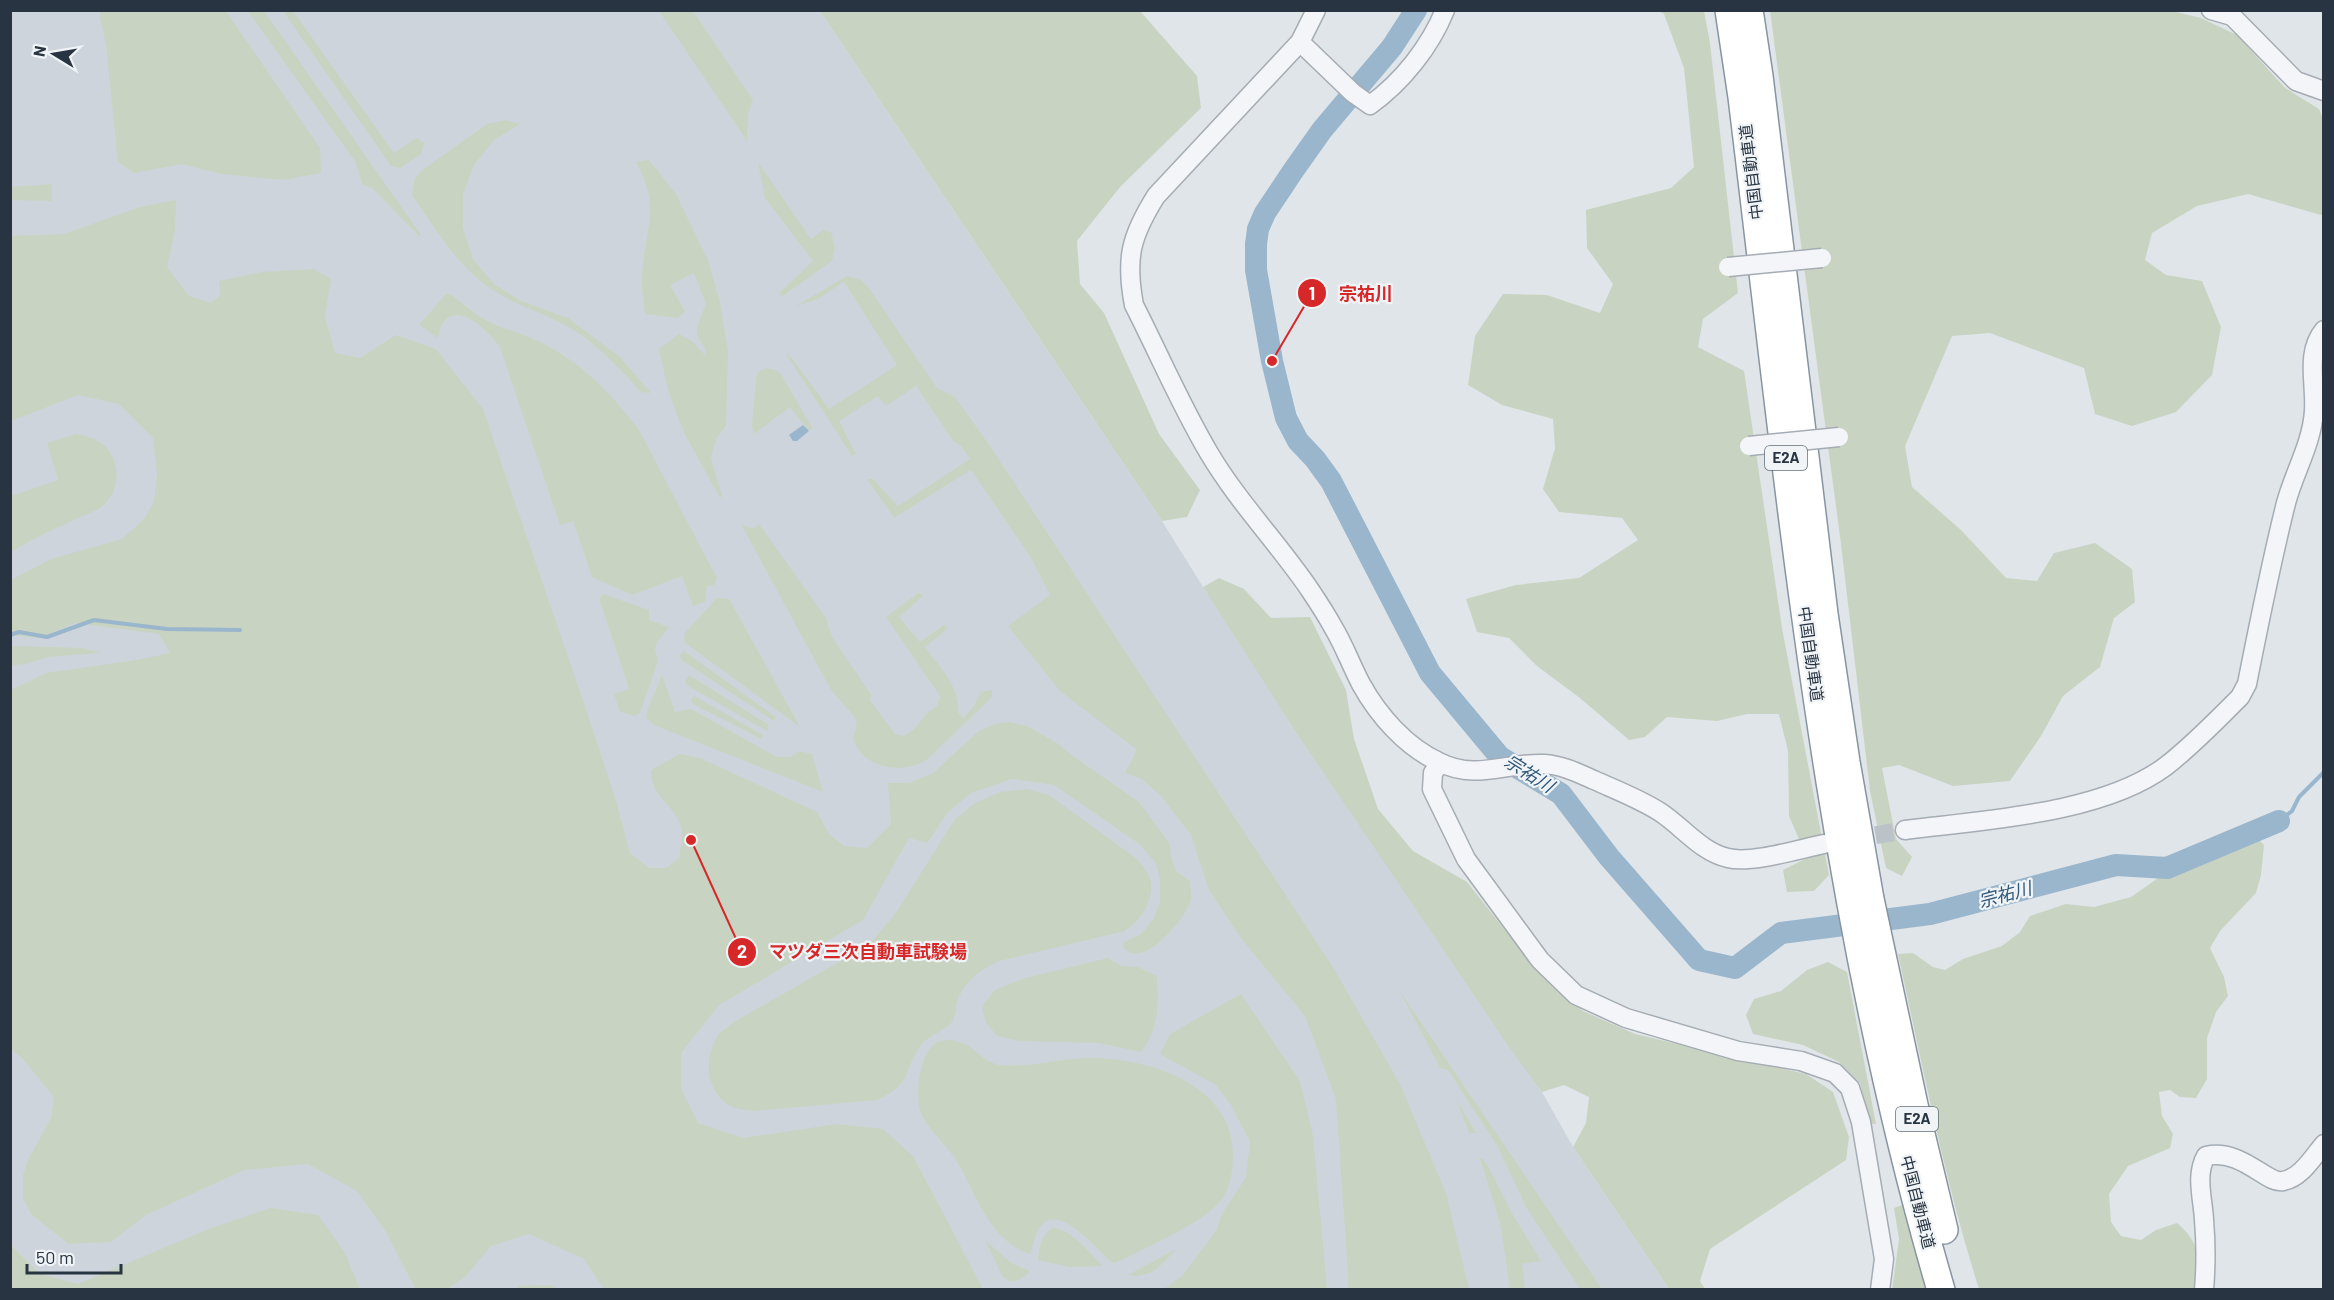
<svg xmlns="http://www.w3.org/2000/svg" width="2334" height="1300" font-family="Barlow,'Noto Sans JP',sans-serif">
<style>
.built{fill:#ced4dc}
.green{fill:#c8d4c1}
.water{fill:#99b6cc}
.lines{fill:none;stroke-linecap:round;stroke-linejoin:round}
.stream{stroke:#99b6cc;stroke-width:4}
.river{stroke:#99b6cc;stroke-width:22}
.minor-tunnel{stroke:#bbc2c8;stroke-width:18;stroke-dasharray:18 9;stroke-linecap:butt}
.minor-casing{stroke:#a5acb4;stroke-width:21}
.highway-casing{stroke:#8794a1;stroke-width:30}
.minor{stroke:#f3f5f8;stroke-width:18}
.highway{stroke:#fff;stroke-width:27}
.minor-bridge-casing{stroke:#a5acb4;stroke-width:21;stroke-linecap:butt}
.minor-bridge{stroke:#f3f5f8;stroke-width:18}
.labels{text-anchor:middle;stroke-width:4.5;stroke-linejoin:round;paint-order:stroke}
.shield{fill:#f0f4f7;stroke:#646e78;stroke-width:1.5}
.shield-label{font-size:15px;font-weight:bold;fill:#283442}
.street-label{font-size:16px;fill:#283442;stroke:#f0f4f7}
.water-label{font-size:18px;font-style:italic;fill:#2f5779;stroke:#f0f4f7}
.leader{fill:none;stroke:#d62828;stroke-width:2}
.callout-dot{fill:#d62828;stroke:#f0f4f7;stroke-width:2}
.mark-label{font-size:18px;text-anchor:middle;font-weight:bold;fill:#fff}
.callout-label{font-size:18px;text-anchor:middle;font-weight:bold;fill:#d62828;stroke:#f0f4f7;stroke-width:4.5;stroke-linejoin:round;paint-order:stroke}
</style>
<rect width="100%" height="100%" fill="#e0e5ea"/>
<path class="built" d="M10,11H820L1162,521L1203,587L1542,1092L1573,1147L1669,1289H11Z"/>
<path class="green" d="M99,11H226L320,148L321,173L283,180L221,174L182,164L134,173L118,162L106,45Z
M248,11H264L421,235L419,236L373,189L362,184L356,163Z
M283,11H293L394,153L416,138L425,143L421,154L400,168L391,166Z
M659,11H693L753,100L748,114L747,141Z
M820,11H1140L1197,76L1201,108L1120,187L1077,241L1080,284L1104,313L1159,434L1200,490L1187,517L1162,521Z
M1658,11H1704L1710,43L1738,293L1703,319L1698,347L1744,371L1782,628L1829,875L1814,891L1787,892L1783,870L1807,858L1789,816L1788,751L1779,714H1747L1717,721L1667,717L1645,737L1629,740L1580,698L1537,666L1509,638L1477,632L1466,599L1516,585L1579,578L1638,540L1622,518L1559,512L1543,489L1555,448L1553,419L1502,405L1468,385L1475,336L1503,294L1547,295L1600,313L1613,284L1587,248L1586,210L1671,188L1694,167L1684,68L1664,14Z
M1770,11H2172L2201,18L2237,35L2285,88L2319,109L2323,119L2324,212L2321,215L2248,194L2197,206L2152,233L2145,260L2166,275L2202,281L2221,327L2212,375L2176,412L2132,426L2095,414L2084,368L1990,333L1952,336L1905,446L1912,487L1961,530L2006,578L2037,581L2054,553L2095,543L2132,569L2135,602L2114,618L2100,667L2063,696L2041,736L2010,781L1953,786L1899,765L1882,768L1896,839L1912,857L1902,876L1886,868L1870,791L1841,544Z
M505,120L520,124L494,140L474,165L463,195V228L473,259L494,284L521,301L568,318L620,357L651,393L641,392C621,370 596,343 570,328C544,313 516,306 491,289C457,266 435,228 412,195L415,179L421,171L487,124Z
M649,160L676,194L708,260L720,302L728,352L726,426L716,439L711,458L722,496L720,498L684,433L668,390L659,349L679,334L692,341L706,356C706,344 698,342 697,333C696,325 703,312 706,304L694,273L670,285L685,312L677,318L645,314C644,302 641,289 642,277C644,231 662,207 636,162Z
M758,162L811,239L823,230L831,232L835,248L832,261L783,296L779,295L780,292L813,261L765,198Z
M52,184V201L11,200V187Z
M176,200L175,230L167,267L188,295L210,303L220,296L219,281L262,272L314,269L331,279L325,316L335,353L360,358L396,335L436,349L483,409L589,718L617,804L630,853L649,868H666L679,858C681,847 684,836 680,824C673,804 651,797 651,770L680,754L700,758L817,812L829,834L844,846L867,848L891,824L888,783H909L933,773L979,731L994,724L1009,722L1027,726L1057,743L1073,756L1139,802L1170,844L1171,857L1177,872L1190,881C1190,887 1192,895 1191,900C1186,919 1141,972 1123,947L1124,942L1141,934L1153,920L1160,902V879L1156,863L1138,843L1054,785L1012,779L971,793L948,812L927,843L909,838L863,920L719,1005L681,1053V1089L698,1123L743,1138L837,1124L883,1129L913,1156L983,1289H604L584,1259L529,1234L491,1246L465,1277L447,1289L415,1288L386,1232L357,1191L308,1164L244,1170L146,1215L111,1242L69,1244L32,1215L23,1199V1175L28,1160L51,1118L54,1097L23,1059L11,1049V690L46,673L136,660L170,653L159,634L75,623L39,638L11,635V580L51,559L122,539L144,519L154,502L157,473L153,438L119,404L78,395L11,421V236L64,234L140,207Z
M847,276L861,280L869,288L937,388L955,397L990,446L1333,967L1400,1084L1446,1193L1469,1289H1349L1336,1099L1305,1016L1240,937L1209,890L1191,835L1162,797L1142,779L1125,773L1137,750L1060,691L1008,626L1050,595L1030,556L971,470L894,518L867,479H873L898,506L970,459L961,446L954,442L916,386L886,406L878,396L839,421L856,454L852,456L786,354L791,357L829,409L897,365L844,282L816,300L796,306Z
M446,294H450C461,302 472,312 484,319C501,329 522,333 540,342C580,361 613,395 639,430L717,578L714,585L707,586L705,602L693,606L682,576L632,595L592,577L573,521L560,525L500,347C490,334 459,299 442,324C440,327 439,334 438,338L419,325Z
M766,368L775,370L781,374L813,429L809,431L790,407L754,434L752,426L756,377L760,371Z
M76,434C91,436 107,443 113,458C120,474 117,496 101,507C93,513 81,516 72,521C51,530 31,540 11,552V496L58,480L47,443Z
M741,524L753,529L759,524L826,618L832,637L872,696L869,699L895,734L904,736L915,728L926,714L937,706L940,696L886,617L918,593L924,595L899,617L920,642L945,624L947,629L925,647C939,667 960,686 958,712L963,718L974,706L981,692L992,690V697L928,759C904,775 864,770 853,739L857,722L854,716L831,690Z
M1219,578L1244,589L1271,618L1310,617L1346,690L1354,739L1378,809L1413,851L1467,882L1534,967L1583,1011L1635,1034L1806,1074L1833,1092L1849,1137L1846,1160L1710,1249L1700,1281L1705,1289H1669L1573,1147L1586,1123L1589,1097L1564,1085L1542,1092L1511,1050L1294,729L1203,587Z
M603,594L649,610V620L669,627L657,643L655,649L658,661L640,713L635,716L620,712L614,694L629,689L599,599Z
M717,598L729,599L800,727L684,642L685,633Z
M14,646L83,648L100,653L48,657L26,664L11,665V648Z
M684,651L776,717L774,721L683,661L679,656Z
M662,675L675,712L691,709L777,757H791L799,751L812,754L823,792L654,725L646,718L647,711Z
M689,675L769,725L767,731L688,686L685,682Z
M694,696L763,735L761,739L693,704L691,701Z
M1027,789L1049,795L1137,859C1143,866 1150,874 1151,883C1153,903 1140,921 1125,931L999,961C982,969 966,979 959,997C955,1005 957,1016 951,1023C943,1032 929,1035 921,1045C902,1072 914,1083 877,1100L755,1111C744,1110 732,1109 724,1102C705,1085 705,1057 717,1037C720,1031 729,1027 734,1022L870,944L895,914L955,819L975,803L1000,792Z
M2259,840L2264,845L2261,875L2256,893L2220,931L2210,948L2224,977L2228,996L2216,1012L2207,1038V1079L2196,1098L2180,1097L2170,1090L2159,1092L2162,1116L2173,1134L2170,1148L2128,1166L2109,1194L2111,1222L2121,1236L2141,1240L2156,1230L2177,1223C2201,1243 2200,1260 2197,1289H1979C1944,1179 1923,1067 1898,954L1913,953L1933,967L1945,970L1963,959L2002,946L2020,932L2030,916L2066,904L2094,907L2131,897L2161,876Z
M1108,958L1121,966L1138,967L1157,976C1159,1005 1159,1029 1141,1052L1099,1043L1019,1041L997,1036L985,1021L982,1006L995,990L1025,978Z
M1828,962L1847,972L1876,1124H1870L1860,1083L1839,1062L1803,1045L1753,1034L1746,1015L1754,999L1781,991L1807,970Z
M1399,990L1602,1289H1580L1526,1207L1498,1147L1448,1070L1440,1068Z
M1241,994L1300,1081L1313,1136L1327,1289H1164L1182,1276L1216,1231L1222,1214L1246,1177L1250,1142L1231,1105L1216,1085L1160,1054L1170,1034Z
M952,1040C956,1041 961,1042 965,1044C977,1050 985,1063 1000,1065C1028,1068 1057,1059 1086,1058C1145,1057 1232,1082 1233,1154C1233,1170 1231,1184 1223,1198C1209,1220 1140,1251 1115,1263L1111,1262C1086,1238 1042,1184 1031,1254C989,1242 975,1191 955,1158C946,1146 923,1123 920,1110C915,1092 920,1050 938,1042C942,1040 948,1040 952,1040Z
M1456,1099L1476,1133H1469Z
M1480,1158L1483,1159L1488,1166L1513,1215L1541,1261L1522,1264L1525,1289H1510L1501,1227Z
M1905,1204L1927,1289L1892,1290L1899,1239L1894,1208Z
M270,1208L318,1215L345,1253L360,1289H11V1245L40,1274L78,1284L206,1230Z
M1053,1228C1073,1230 1089,1253 1103,1266L1069,1267L1038,1260C1040,1247 1040,1235 1053,1228Z
M985,1240L1011,1263L1030,1271C1022,1280 1012,1286 1002,1276Z
M1176,1249C1162,1265 1150,1280 1128,1275Z
M550,1285L558,1289H515L519,1286Z"/>
<path class="water" d="M803,425L809,431L797,441H793L789,435Z"/>
<g class="lines">
<path class="stream" d="M10,635L19,632L47,637L94,620L167,629L240,630
M2279,821L2292,811L2299,797L2324,772"/>
<path class="river" d="M1416,10L1392,47L1322,130L1293,171L1265,213L1258,229L1256,244V270L1272,361L1286,418L1298,441L1315,459L1331,481L1430,673L1500,757L1561,794L1609,857L1699,960L1735,968L1781,933L1930,914L2116,865L2167,868L2279,821"/>
<path class="minor-tunnel" d="M1849,840L1905,830"/>
<defs>
<path id="minor" d="M1316,10L1300,42L1156,196C1131,236 1125,258 1134,305C1159,354 1181,406 1209,453C1238,502 1278,543 1310,590C1318,602 1326,614 1333,627C1344,645 1351,665 1361,684C1378,715 1406,747 1439,762C1476,781 1507,762 1544,764C1562,765 1578,773 1594,780C1616,790 1640,799 1660,812C1683,827 1701,852 1728,858C1751,864 1799,849 1824,844
M2211,10L2232,16L2296,81L2324,91
M1300,42L1353,93L1370,105C1402,82 1430,47 1445,10
M1440,763L1433,773L1432,789L1466,859L1540,960L1576,995L1626,1018L1738,1051L1801,1061L1835,1073L1850,1088L1861,1122L1884,1259L1880,1290
M1905,830C1983,820 2102,814 2166,766C2192,746 2216,721 2240,697L2247,684C2259,623 2271,563 2286,503C2294,473 2312,443 2314,411C2316,384 2305,353 2324,330
M2204,1290C2206,1266 2206,1243 2204,1220C2203,1199 2195,1175 2206,1156C2242,1148 2267,1185 2283,1181C2301,1178 2313,1157 2324,1144"/>
<path id="highway" d="M1729,10L1742,97C1791,497 1827,901 1941,1290
M1749,10L1759,76L1824,614L1846,762L1870,899L1914,1105L1944,1230"/>
</defs>
<use href="#minor" class="minor-casing"/>
<use href="#highway" class="highway-casing"/>
<use href="#minor" class="minor"/>
<use href="#highway" class="highway"/>
<defs>
<path id="minor-bridge" d="M1728,267L1822,258
M1749,446L1839,437"/>
</defs>
<use href="#minor-bridge" class="minor-bridge-casing"/>
<use href="#minor-bridge" class="minor-bridge"/>
</g>
<g class="labels">
<g class="shield">
<rect x="1765" y="446" width="42" height="24" rx="4.5"/>
<rect x="1896" y="1107" width="42" height="24" rx="4.5"/>
</g>
<g class="shield-label">
<text x="1786" y="463">E2A</text>
<text x="1917" y="1124">E2A</text>
</g>
<g class="street-label">
<text transform="translate(1751 172) rotate(-97)" y="6">中国自動車道</text>
<text transform="translate(1811 654) rotate(82)" y="6">中国自動車道</text>
<text transform="translate(1918 1202) rotate(76)" y="6">中国自動車道</text>
</g>
<g class="water-label">
<text transform="translate(1529 774) rotate(32)" y="6">宗祐川</text>
<text transform="translate(2005 895) rotate(-15)" y="6">宗祐川</text>
</g>
</g>
<path class="leader" d="M1272 361L1312 293M691 840L742 952"/>
<g class="callout-dot">
<circle cx="1272" cy="361" r="6"/>
<circle cx="691" cy="840" r="6"/>
<circle cx="1312" cy="293" r="15"/>
<circle cx="742" cy="952" r="15"/>
</g>
<g class="mark-label">
<text x="1312" y="300">1</text>
<text x="742" y="958">2</text>
</g>
<g class="callout-label">
<text x="1366" y="300">宗祐川</text>
<text x="868" y="958">マツダ三次自動車試験場</text>
</g>
<rect width="2334" height="1300" fill="none" stroke="#283442" stroke-width="24"/>
<g transform="translate(54 54) rotate(281)" stroke="#f0f4f7" stroke-width="4.5" paint-order="stroke">
<path d="M0-4.5L10 22L0 15L-10 22Z" fill="#283442"/>
<text y="-9" font-size="16" font-weight="bold" text-anchor="middle" fill="#283442">N</text>
</g>
<path d="M27 1264v9h94v-9" fill="none" stroke="#283442" stroke-width="3"/>
<text x="36" y="1264" font-size="18" fill="#283442" stroke="#f0f4f7" stroke-width="4.5" paint-order="stroke">50 m</text>
</svg>
